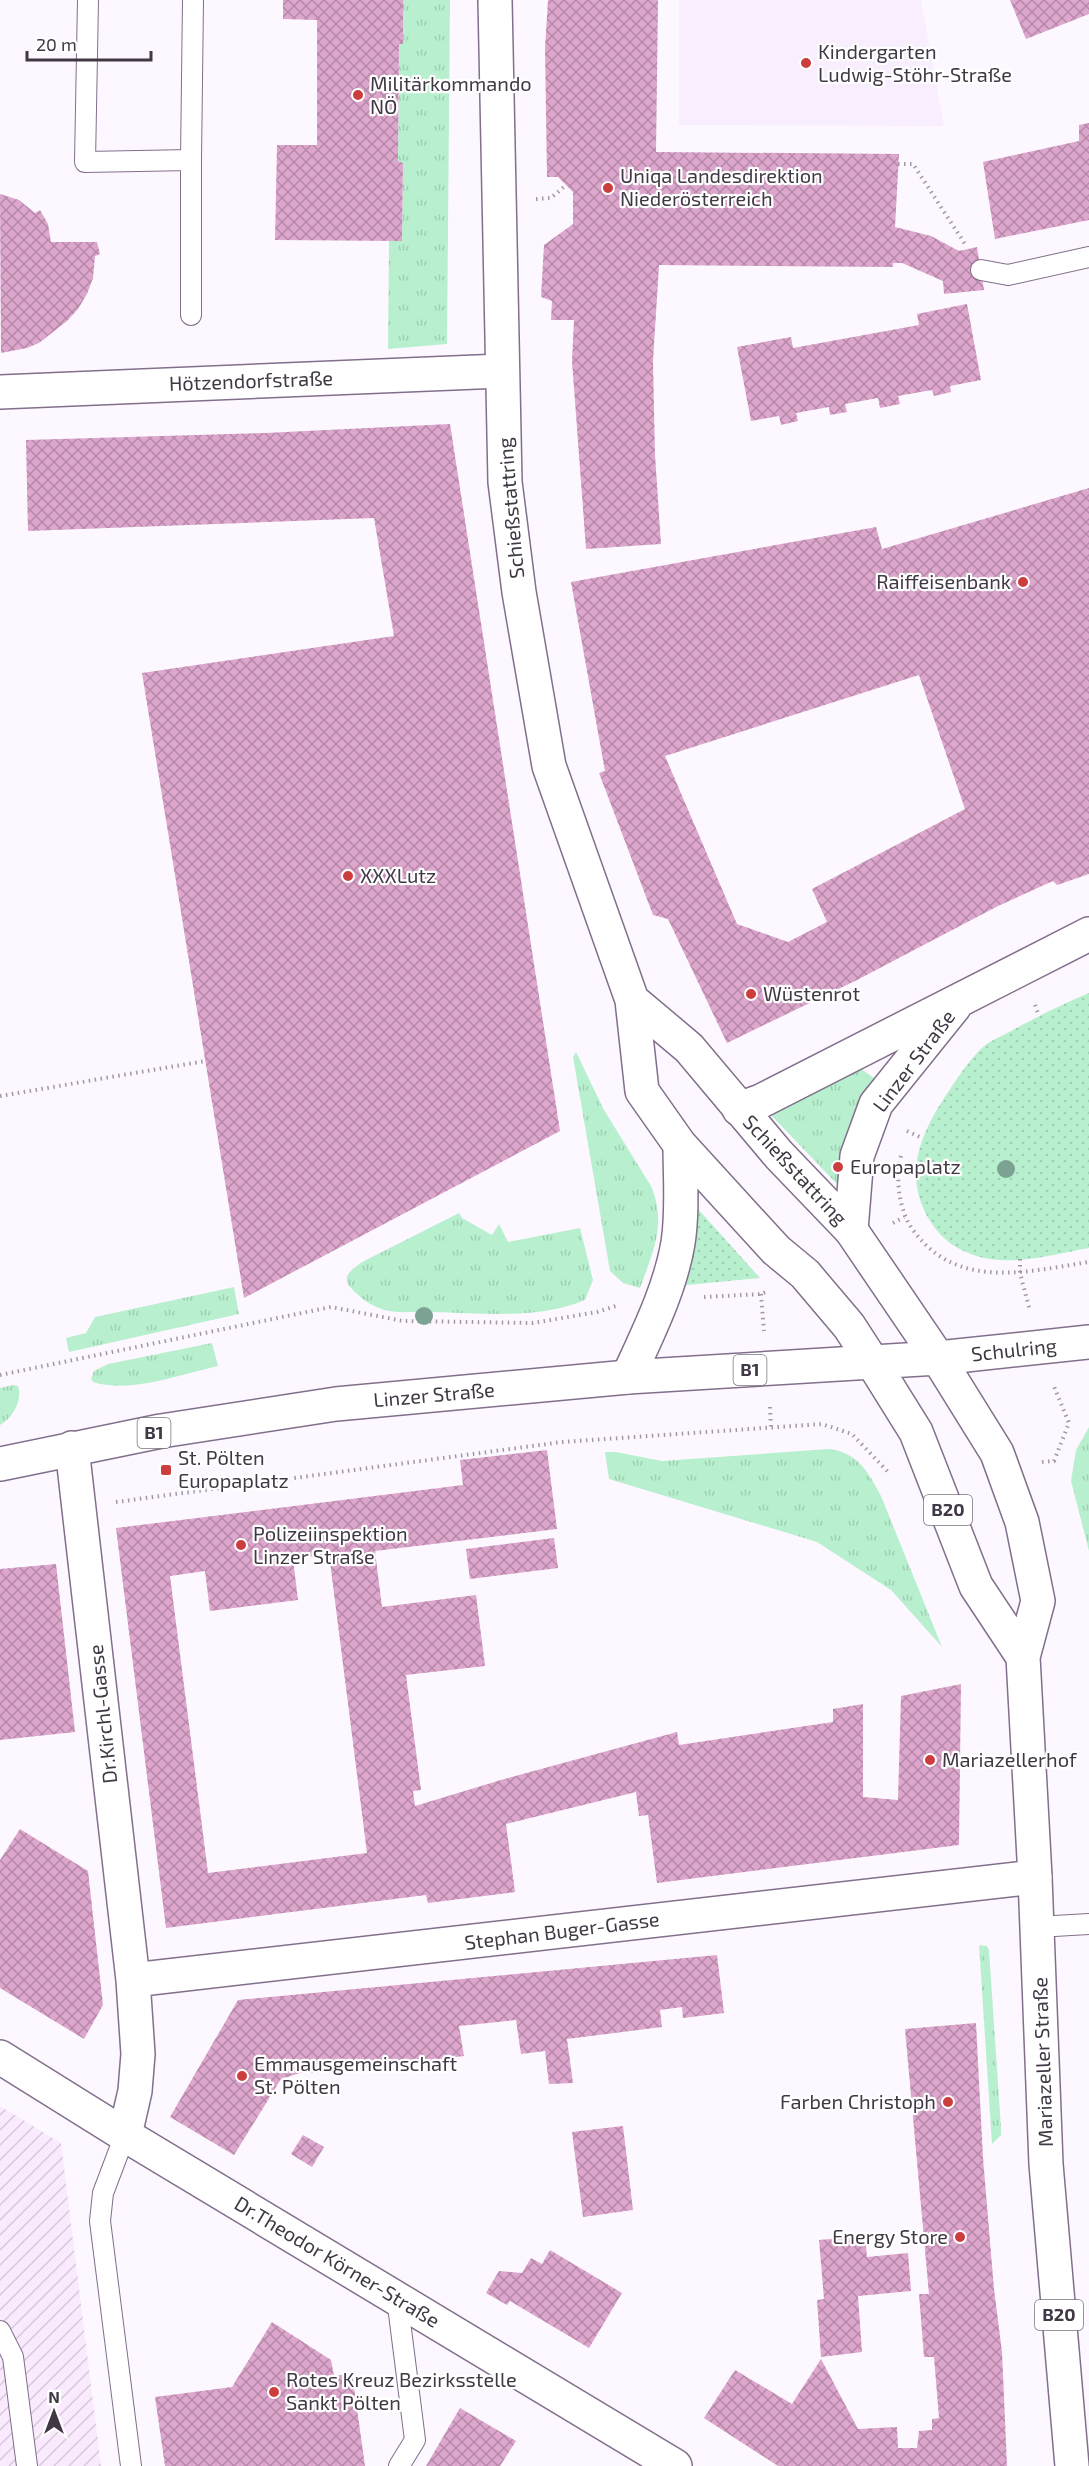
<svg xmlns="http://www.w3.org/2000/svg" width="1089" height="2466" font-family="'Exo 2',sans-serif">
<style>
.industrial{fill:url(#industrial-furrows)}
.built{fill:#f8eefd}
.grass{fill:url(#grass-tufts)}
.park{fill:url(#park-dots)}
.building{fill:url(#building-cross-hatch);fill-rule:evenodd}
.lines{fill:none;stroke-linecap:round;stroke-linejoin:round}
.service-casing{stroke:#826f8b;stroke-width:22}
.minor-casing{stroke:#826f8b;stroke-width:36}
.secondary-casing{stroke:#826f8b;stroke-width:36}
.primary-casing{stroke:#826f8b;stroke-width:36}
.path{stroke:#a099a3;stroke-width:4;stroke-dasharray:1.5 4.5;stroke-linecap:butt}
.service{stroke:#fff;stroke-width:20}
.minor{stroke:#fff;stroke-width:33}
.secondary{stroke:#fff;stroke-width:33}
.primary{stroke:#fff;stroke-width:33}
.tree{fill:#7ba293}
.poi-dot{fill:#cc3d3e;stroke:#fff;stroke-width:2}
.labels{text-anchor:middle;stroke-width:4.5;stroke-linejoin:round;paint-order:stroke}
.shield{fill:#fff;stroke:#7a747d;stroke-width:1.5}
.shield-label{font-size:18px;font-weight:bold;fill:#413845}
.poi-label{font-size:20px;fill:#413845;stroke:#fff;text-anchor:start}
.street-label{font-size:20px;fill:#413845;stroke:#fff}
</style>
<defs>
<pattern id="industrial-furrows" width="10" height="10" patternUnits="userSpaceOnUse" patternTransform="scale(1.5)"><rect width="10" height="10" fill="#f9eafe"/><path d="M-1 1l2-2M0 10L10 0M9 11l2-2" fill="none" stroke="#d7c9db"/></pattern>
<pattern id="grass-tufts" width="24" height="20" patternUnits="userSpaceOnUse" patternTransform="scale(1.5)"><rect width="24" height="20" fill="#b8f0cf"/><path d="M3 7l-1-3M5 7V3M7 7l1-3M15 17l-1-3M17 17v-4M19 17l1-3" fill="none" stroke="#9fcfb3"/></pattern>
<pattern id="park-dots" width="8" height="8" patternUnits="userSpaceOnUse" patternTransform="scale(1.5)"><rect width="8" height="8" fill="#b8f0cf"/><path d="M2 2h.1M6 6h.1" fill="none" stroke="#9fcfb3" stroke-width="1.8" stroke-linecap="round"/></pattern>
<pattern id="building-cross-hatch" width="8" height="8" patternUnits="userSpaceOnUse" patternTransform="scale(1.5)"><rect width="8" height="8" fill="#dda6cd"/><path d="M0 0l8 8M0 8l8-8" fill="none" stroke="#b588a8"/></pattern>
</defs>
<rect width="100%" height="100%" fill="#fdf8ff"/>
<path class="industrial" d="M0,2106L61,2143L101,2466H0Z"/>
<path class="built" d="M679,0H921L944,126L679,125Z"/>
<path class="grass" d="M403,0H450L447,344L388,349L389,241H402L403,163L398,161L399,44L403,43Z
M576,1052L604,1110L651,1186C667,1224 653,1252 640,1288L623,1283L610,1271L573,1057Z
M857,1066L874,1078L875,1082C850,1119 843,1139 840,1183H836L769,1113Z
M459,1213L462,1218L492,1235L499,1224L508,1242L580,1228L593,1280L585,1300C538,1320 481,1313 431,1312C417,1311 398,1314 385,1310C372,1307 359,1297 351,1288C339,1276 355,1267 364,1261Z
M234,1287L239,1314L69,1352L66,1338L86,1333L95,1317Z
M212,1343L218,1366C182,1374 129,1394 93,1382L91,1379L94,1371L108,1364Z
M13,1385L18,1386C23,1400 12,1419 0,1425V1388Z
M1089,1427V1551L1071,1481L1076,1450Z
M828,1449C857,1452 868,1471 881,1496L942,1647L891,1590L817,1542L609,1479L605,1452H616L662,1461Z
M979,1945L987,1946L989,1950L1001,2128V2135L992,2144Z"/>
<path class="park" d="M1089,993V1248C1055,1254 1015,1266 980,1257C958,1251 942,1240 930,1221C900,1172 923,1129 952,1086C961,1073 971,1058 983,1047C991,1040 1002,1036 1011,1031C1037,1017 1062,1004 1089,993Z
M693,1209H698L760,1278L677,1286Z"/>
<path class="building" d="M283,0H403V44H399L398,161L403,163L402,241L275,240L277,145H317V20L283,19Z
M548,0H658L656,152L899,154L895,227L931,236L959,251L977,247L984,290L944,294L943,281L902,263H893V267L659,265L653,361L655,455L661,544L586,549L572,361L574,320H551L552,301L541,297L544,245L573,224V192L558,177H547L545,48Z
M1010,0H1089V14L1026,39Z
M1089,123V220L995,239L983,162L1079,141V125Z
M0,194L19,200L35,213L40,210L48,224L51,242H97L100,254L95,256L93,278L87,294L78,309L67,321L39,343L27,348L1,353Z
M967,304L981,380L950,386L951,392L934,396L932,390L898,396L900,404L880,408L878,398L845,404L847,412L830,415L829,407L796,413L798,421L781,425L779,416L751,421L737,347L791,337L793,348L919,325L917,314Z
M450,424L560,1131L244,1298L142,673L394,636L374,518L28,531L26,440L265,433Z
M1089,488V874L1057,885L1053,881L998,906L857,980L727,1043L668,919L653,915L599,773L605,771L571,582L876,527L882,549ZM919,675L965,809L812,889L827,922L788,942L737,924L665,756Z
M547,1450L557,1529L375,1551L382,1607L476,1595L485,1666L406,1675L421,1790L413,1791L415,1806L501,1780L677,1732L679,1745L833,1722V1709L863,1704V1797L898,1800L901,1696L961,1684L959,1845L657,1883L648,1815L639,1816L636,1792L506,1824L515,1892L428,1903L426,1895L166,1928L116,1528L463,1485L460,1460ZM329,1554L367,1853L208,1873L170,1576L205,1571L210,1611L298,1600L293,1559Z
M554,1538L558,1568L470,1579L466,1549Z
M56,1564L75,1732L0,1740V1569Z
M20,1829L88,1871L103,2005L84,2039L0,1988V1860Z
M717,1955L724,2013L683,2018L682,2007L660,2010L662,2027L567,2039L573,2083L549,2084L545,2051L521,2054L516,2020L459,2026L464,2056L324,2073H300L281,2079L234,2155L170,2117L238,2000Z
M976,2023L983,2158L994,2289L1002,2352L1007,2466H778L704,2418L735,2370L792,2404L821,2359L858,2429L897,2427L898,2448H917L919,2431L932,2430V2419L939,2418L934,2357H924L919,2294H929L905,2029Z
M623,2126L633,2210L583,2217L572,2132Z
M303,2135L324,2147L312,2167L291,2154Z
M865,2236L867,2257L908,2253L911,2291L858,2296L862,2352L821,2357L817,2300L824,2299L819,2240Z
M550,2250L622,2293L589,2348L510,2301L507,2305L486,2293L499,2271L522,2273L531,2258L542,2264Z
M272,2322L331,2360L334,2376L352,2373L365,2466H165L155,2397L232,2387Z
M460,2408L516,2441L500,2466H426Z"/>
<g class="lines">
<defs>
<path id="service" d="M88,0L85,162L191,160V315
M191,160L193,0
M981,270L1008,275L1089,257
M1037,1927L1089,1924
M125,2135L103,2193L100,2221L131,2466
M397,2298L415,2440L399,2466
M0,2331L13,2357L27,2466"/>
<path id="minor" d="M0,392L501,371
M739,1109L761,1101L1089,934
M851,1230L857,1156L876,1104L954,1007
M72,1448L133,1980L138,2054L135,2091L125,2135
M133,1980L1035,1877
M0,2057L125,2135L675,2466"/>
<path id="secondary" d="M495,0L505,482L519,592L549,766L632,1000L642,1091L680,1145L776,1250L805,1274L849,1326L873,1363
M632,1000L689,1048L779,1155L851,1230L938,1358
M628,1377C647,1335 670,1290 678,1243C683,1211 680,1178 680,1145"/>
<path id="primary" d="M938,1358L997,1453L1022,1522L1038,1601L1023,1657L1035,1877L1046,2164L1072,2466
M873,1363L916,1432L976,1586L1023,1657
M0,1464L161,1431L336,1404L628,1377L938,1358L1089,1342"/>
</defs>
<use href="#service" class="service-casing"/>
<use href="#minor" class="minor-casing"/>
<use href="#secondary" class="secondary-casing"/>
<use href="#primary" class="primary-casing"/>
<path class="path" d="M898,164H913L965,244
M536,199L551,198L566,185
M1035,1005L1039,1016
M0,1096L205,1061
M907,1131L922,1138
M901,1156C895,1177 899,1209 911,1227C954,1291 1025,1272 1089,1262
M893,1223L904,1217
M1020,1259V1273L1030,1311
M761,1294L764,1331
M704,1297L761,1294L768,1291
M0,1375L331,1307L403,1321L533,1323L597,1312L616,1306
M770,1407L771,1427
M1042,1462L1054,1461L1069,1423L1053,1384
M116,1502L562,1442L822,1424L852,1434L889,1473"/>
<use href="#service" class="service"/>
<use href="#minor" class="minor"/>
<use href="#secondary" class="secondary"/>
<use href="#primary" class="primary"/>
</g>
<g class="tree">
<circle cx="1006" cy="1169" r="9"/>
<circle cx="424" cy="1316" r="9"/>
</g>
<g class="poi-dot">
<circle cx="806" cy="63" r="6"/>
<circle cx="358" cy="95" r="6"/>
<circle cx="608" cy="188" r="6"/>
<circle cx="1023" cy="582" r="6"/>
<circle cx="348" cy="876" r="6"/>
<circle cx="751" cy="994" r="6"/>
<circle cx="838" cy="1167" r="6"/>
<rect x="160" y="1464" width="12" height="12" rx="3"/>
<circle cx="241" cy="1545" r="6"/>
<circle cx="930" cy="1760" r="6"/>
<circle cx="242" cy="2076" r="6"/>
<circle cx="948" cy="2102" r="6"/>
<circle cx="960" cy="2237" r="6"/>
<circle cx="274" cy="2392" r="6"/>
</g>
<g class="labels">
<g class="shield">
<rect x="733.5" y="1355" width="33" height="30" rx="4.5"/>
<rect x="137.5" y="1418" width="33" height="30" rx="4.5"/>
<rect x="924" y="1495" width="48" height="30" rx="4.5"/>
<rect x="1035" y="2300" width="48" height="30" rx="4.5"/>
</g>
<g class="shield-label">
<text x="750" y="1376">B1</text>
<text x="154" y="1439">B1</text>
<text x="948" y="1516">B20</text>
<text x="1059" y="2321">B20</text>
</g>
<g class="poi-label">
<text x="818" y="59">Kindergarten<tspan x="818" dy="23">Ludwig-Stöhr-Straße</tspan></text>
<text x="370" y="91">Militärkommando<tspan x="370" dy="23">NÖ</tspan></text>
<text x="620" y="183">Uniqa Landesdirektion<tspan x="620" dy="23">Niederösterreich</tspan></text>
<text x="1011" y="589" text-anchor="end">Raiffeisenbank</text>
<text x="360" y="883">XXXLutz</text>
<text x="763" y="1001">Wüstenrot</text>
<text x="850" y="1174">Europaplatz</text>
<text x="178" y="1465">St. Pölten<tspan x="178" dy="23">Europaplatz</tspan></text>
<text x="253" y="1541">Polizeiinspektion<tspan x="253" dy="23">Linzer Straße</tspan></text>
<text x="942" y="1767">Mariazellerhof</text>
<text x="254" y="2071">Emmausgemeinschaft<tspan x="254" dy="23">St. Pölten</tspan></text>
<text x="936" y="2109" text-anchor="end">Farben Christoph</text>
<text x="948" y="2244" text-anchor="end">Energy Store</text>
<text x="286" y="2387">Rotes Kreuz Bezirksstelle<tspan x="286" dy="23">Sankt Pölten</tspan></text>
</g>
<g class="street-label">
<text transform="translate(251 381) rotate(-2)" y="7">Hötzendorfstraße</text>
<text transform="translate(511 508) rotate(-95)" y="7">Schießstattring</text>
<text transform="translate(914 1061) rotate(-53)" y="7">Linzer Straße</text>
<text transform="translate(795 1170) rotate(47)" y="7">Schießstattring</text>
<text transform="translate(1014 1350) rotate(-6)" y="7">Schulring</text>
<text transform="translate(434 1395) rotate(-5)" y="7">Linzer Straße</text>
<text transform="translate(103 1714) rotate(-96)" y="7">Dr.Kirchl-Gasse</text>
<text transform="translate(562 1931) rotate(-7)" y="7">Stephan Buger-Gasse</text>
<text transform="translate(1043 2062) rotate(-92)" y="7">Mariazeller Straße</text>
<text transform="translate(337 2262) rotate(31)" y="7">Dr.Theodor Körner-Straße</text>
</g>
</g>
<g transform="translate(54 2412)" stroke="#ffffff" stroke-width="4.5" paint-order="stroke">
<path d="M0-4.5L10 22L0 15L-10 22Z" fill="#413845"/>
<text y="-9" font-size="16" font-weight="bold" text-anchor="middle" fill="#413845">N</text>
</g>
<path d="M27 51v9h124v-9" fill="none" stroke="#413845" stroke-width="3"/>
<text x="36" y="51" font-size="18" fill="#413845" stroke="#ffffff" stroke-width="4.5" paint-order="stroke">20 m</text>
</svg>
